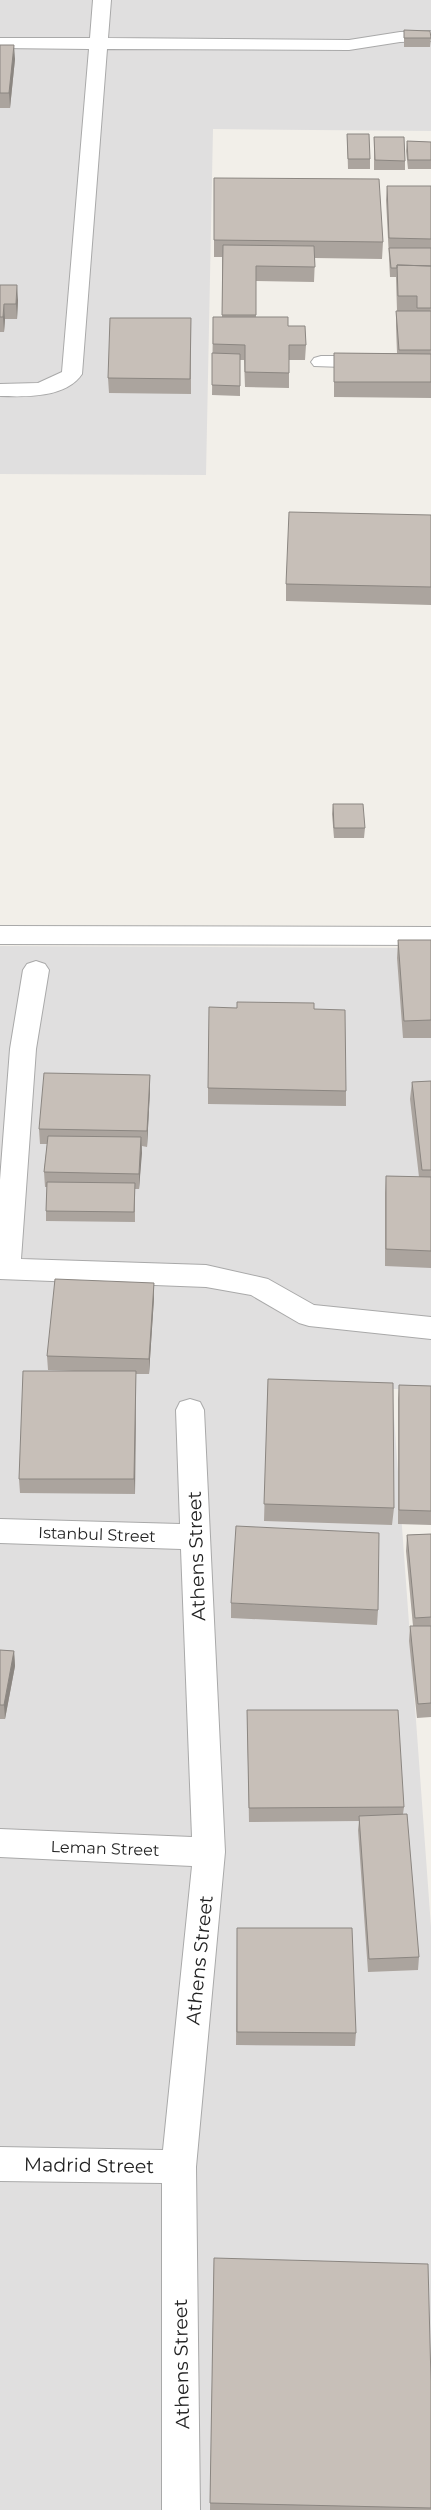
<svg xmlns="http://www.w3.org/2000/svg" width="431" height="2510" font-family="Montserrat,sans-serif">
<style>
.residential{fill:#e0dfdf}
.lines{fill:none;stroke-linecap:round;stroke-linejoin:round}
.minor-casing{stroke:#a9a9a9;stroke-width:2}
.minor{fill:#fff;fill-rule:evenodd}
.wall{fill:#aba49e}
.shaded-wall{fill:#8b8681}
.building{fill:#c7bfb8;stroke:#8b8681}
.labels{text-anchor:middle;stroke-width:4;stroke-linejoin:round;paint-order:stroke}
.street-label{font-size:16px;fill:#222;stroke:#fff}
.near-street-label{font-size:19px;fill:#222;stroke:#fff}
</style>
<rect width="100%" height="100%" fill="#f2efe9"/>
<path class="residential" d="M0,0H431V131L213,129L206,475L0,474Z
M0,946L431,948V1389H392L431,1927V2510H0Z"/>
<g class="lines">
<defs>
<path id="minor" d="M93,0H111L108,38L349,40L400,32L431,31V41L400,42L349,50L107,49L82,374C66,398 26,397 0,396V384L38,383L62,372L89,49L0,48V38H90Z
M321,356H372L379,358L382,362L379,366L372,368L314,366L311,362L314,358Z
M0,926L431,927V945L0,944Z
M36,961L45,964L49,970L36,1049L21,1259L206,1265L268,1279L314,1305L431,1317V1339L309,1326L299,1323L251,1295L206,1287L0,1279V1180L10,1049L23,970L27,964Z
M190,1399L200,1402L204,1410L225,1852L196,2167L200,2510H162V2183L0,2181V2147L163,2150L192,1866L0,1857V1829L192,1837L181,1549L0,1543V1519L180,1524L176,1410L180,1402Z"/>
</defs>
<use href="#minor" class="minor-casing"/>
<use href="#minor" class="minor"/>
</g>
<path class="wall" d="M404,30L431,38L430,47H404Z
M0,45L15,59L10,108H0Z
M347,134L370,159V169H348Z
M374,137L405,161V170H374Z
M407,141L431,142V169H408L406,151Z
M214,178L383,242L382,259L315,258L314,282L256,281V317L288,326L306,345L305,360H289V388L245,387L244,360H240V396L212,395L213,317H222V257H214Z
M387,186H431V398L334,397V353H397L396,326V311H397L396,277H390L386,200Z
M0,285L18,300L17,319H5L4,332H0Z
M191,318V394L109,393L108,378Z
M431,515V605L286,601V584Z
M333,804L365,828L364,838H334L332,814Z
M398,940H431V1038H403L397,958Z
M237,1008L346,1091V1106L208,1104V1088Z
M150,1075V1090L147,1147L142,1146L139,1189H135V1222L46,1221V1211L47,1187H45L44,1172L47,1144H40L39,1129Z
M431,1081V1268L385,1266V1193L386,1176L419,1177L410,1099L412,1082Z
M154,1283V1298L149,1374H136L135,1494L20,1493L19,1479L74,1371L48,1370L47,1356Z
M268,1379L394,1508L392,1525L264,1521Z
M399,1385L431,1386V1525L398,1524V1399Z
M431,1534V1717L417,1718L409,1641L410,1626H413L406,1551L407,1535Z
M231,1603L378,1610L377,1625L231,1618Z
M0,1650L14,1651L15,1666L5,1719H0Z
M247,1710L404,1807L403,1814L419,1957L418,1970L368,1972L358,1830L359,1821L249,1822Z
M237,1928L356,2033L355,2046L236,2045Z
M214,2258L431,2381V2510H210Z"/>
<path class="shaded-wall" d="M14,45L15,59L10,108L9,93Z
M17,285L18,300L17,319L16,304Z
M4,304L5,319L4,332L3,317Z
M150,1075V1090L147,1147V1131Z
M141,1137L142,1153L139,1189V1174Z
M154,1283V1298L149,1374V1359Z
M136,1371V1386L135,1494L134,1479Z
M14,1651L15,1666L5,1719L4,1705Z"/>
<path class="building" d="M404,30L430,31L431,38H404Z
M0,45H14L9,93H0Z
M347,134H369L370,159H348Z
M374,137H404L405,161L375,160Z
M407,141L431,142V160H408Z
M214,178L379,179L383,242L214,240Z
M387,186H431V239L389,238Z
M223,245L314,246L315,267L256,266V315H222Z
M389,248H431V266L397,265V268H391Z
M397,265L431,266V308H417V296H398Z
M0,285H17L16,304H4L3,317H0Z
M396,311H431V350H399Z
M213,317H288V326H305L306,345H289V373L245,372V345L213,344Z
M110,318H191L190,379L108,378Z
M212,353L240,354V386L212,385Z
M334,353L431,354V382H334Z
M289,512L431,515V587L286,584Z
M333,804H363L365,828H334Z
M398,940H431V1020L404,1021Z
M237,1002L314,1003V1009L345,1010L346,1091L208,1088L209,1007L237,1008Z
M44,1073L150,1075L147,1131L39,1129Z
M431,1081V1170H422L412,1082Z
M48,1136L141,1137L139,1174L44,1172Z
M386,1176L431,1177V1251L386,1249Z
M47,1182L135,1183L134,1212L46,1211Z
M55,1279L154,1283L149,1359L47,1356Z
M23,1371H136L134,1479H19Z
M268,1379L393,1383L394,1508L264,1504Z
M399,1385L431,1386V1511L399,1510Z
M236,1526L379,1533L378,1610L231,1603Z
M431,1534V1617L415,1618L407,1535Z
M410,1626H431V1703L418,1704Z
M0,1650L14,1651L4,1705H0Z
M247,1710H398L404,1807L249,1808Z
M407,1814L419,1957L369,1959L359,1816Z
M237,1928H352L356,2033L237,2032Z
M214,2258L428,2264L431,2381V2508L210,2503Z"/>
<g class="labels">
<g class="street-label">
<text transform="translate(97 1534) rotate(2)" y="6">Istanbul Street</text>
<text transform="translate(105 1848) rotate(2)" y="6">Leman Street</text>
</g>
<g class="near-street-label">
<text transform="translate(196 1556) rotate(-92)" y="7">Athens Street</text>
<text transform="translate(199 1960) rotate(-84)" y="7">Athens Street</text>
<text transform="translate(89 2165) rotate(1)" y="7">Madrid Street</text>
<text transform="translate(181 2364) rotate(-91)" y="7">Athens Street</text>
</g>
</g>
</svg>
